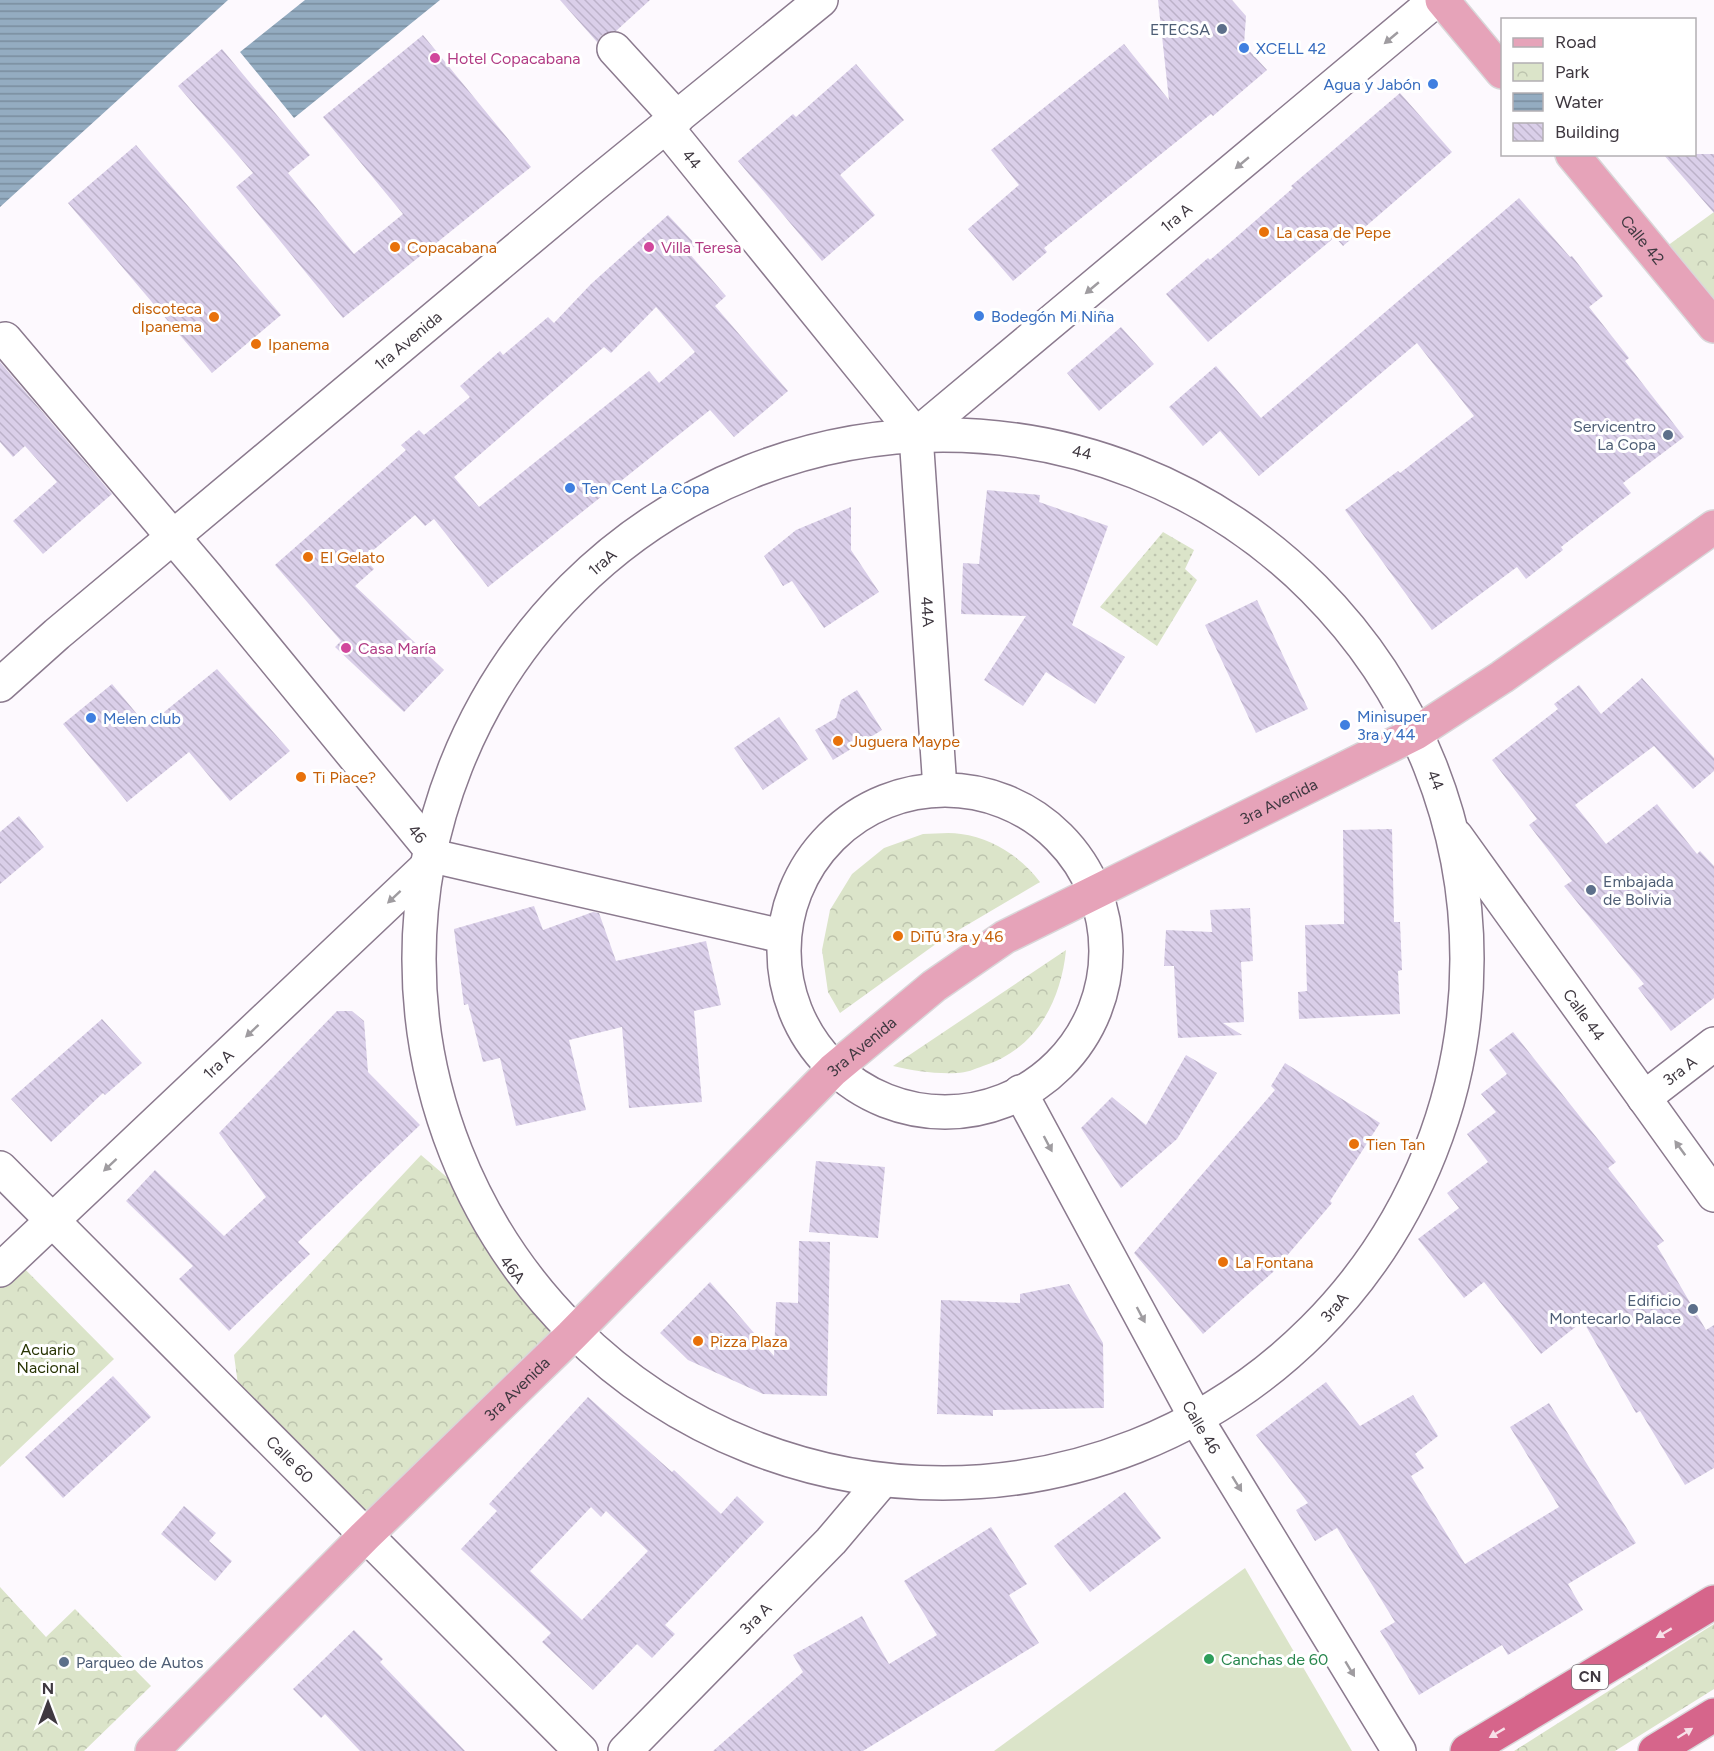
<svg xmlns="http://www.w3.org/2000/svg" width="1714" height="1751" font-family="Figtree,sans-serif">
<style>
.grass{fill:url(#grass-dots)}
.park{fill:url(#park-crowns)}
.pitch{fill:#dbe4c9}
.water{fill:url(#water-rules)}
.building{fill:url(#building-back-hatch);fill-rule:evenodd}
.lines{fill:none;stroke-linecap:round;stroke-linejoin:round}
.minor-casing{stroke:#8b7a8e;stroke-width:36}
.major-casing{stroke:#d9d7d9;stroke-width:36}
.highway-casing{stroke:#d9d7d9;stroke-width:36}
.minor{stroke:#fff;stroke-width:33}
.major{stroke:#e6a3b9;stroke-width:33}
.highway{stroke:#d6658b;stroke-width:33}
.oneway{fill:#9f9ca0}
.oneway2{fill:#f7e0e8}
.service-dot{fill:#5c6f8a;stroke:#fff;stroke-width:2}
.shop-dot{fill:#3f7fe0;stroke:#fff;stroke-width:2}
.hotel-dot{fill:#d1479c;stroke:#fff;stroke-width:2}
.food-dot{fill:#e8710a;stroke:#fff;stroke-width:2}
.leisure-dot{fill:#2e9e5b;stroke:#fff;stroke-width:2}
.labels{text-anchor:middle;stroke-width:6;stroke-linejoin:round;paint-order:stroke}
.shield{fill:#fff;stroke:#797479;stroke-width:1.5}
.shield-label{font-size:15px;font-weight:bold;fill:#3f3840}
.service-label{font-size:16px;fill:#4e5e75;stroke:#fff;text-anchor:end}
.shop-label{font-size:16px;fill:#366cbe;stroke:#fff;text-anchor:start}
.hotel-label{font-size:16px;fill:#b23c85;stroke:#fff;text-anchor:start}
.street-label{font-size:16px;fill:#3f3840;stroke:#fff}
.food-label{font-size:16px;fill:#c56008;stroke:#fff;text-anchor:start}
.park-label{font-size:16px;fill:#2a3606;stroke:#fff}
.leisure-label{font-size:16px;fill:#27864d;stroke:#fff;text-anchor:start}
</style>
<defs>
<pattern id="grass-dots" width="8" height="8" patternUnits="userSpaceOnUse" patternTransform="scale(1.5)"><rect width="8" height="8" fill="#dbe4c9"/><path d="M2 2h.1M6 6h.1" fill="none" stroke="#bdc4ae" stroke-width="1.8" stroke-linecap="round"/></pattern>
<pattern id="park-crowns" width="20" height="18" patternUnits="userSpaceOnUse" patternTransform="scale(1.5)"><rect width="20" height="18" fill="#dbe4c9"/><path d="M2 6a3 3 0 1 1 6 0M12 15a3 3 0 1 1 6 0" fill="none" stroke="#bdc4ae"/></pattern>
<pattern id="water-rules" width="6" height="5" patternUnits="userSpaceOnUse" patternTransform="scale(1.5)"><rect width="6" height="5" fill="#94acc1"/><path d="M0 2.5h6" fill="none" stroke="#7a8d9e"/></pattern>
<pattern id="building-back-hatch" width="6" height="6" patternUnits="userSpaceOnUse" patternTransform="scale(1.5)"><rect width="6" height="6" fill="#dacfe9"/><path d="M-1 5l2 2M0 0l6 6M5-1l2 2" fill="none" stroke="#bcb2c9"/></pattern>
</defs>
<rect width="100%" height="100%" fill="#fdf9fe"/>
<path class="grass" d="M1163,532L1194,550L1185,569L1197,580L1157,646L1100,607Z"/>
<path class="park" d="M1714,212V326L1656,254Z
M923,834C935,834 949,832 961,834C993,838 1022,858 1040,882L940,941L840,1013L828,992L822,950L830,910L852,874L884,848Z
M1066,950C1061,1002 1035,1050 983,1066C975,1069 966,1073 957,1073C935,1074 914,1071 893,1066Z
M421,1155L463,1191L494,1244L571,1336L366,1535L241,1407L234,1355Z
M7,1251L114,1359L0,1467V1257Z
M0,1587L46,1637L75,1609L151,1686L84,1751H0Z
M1714,1624V1689L1615,1751H1514Z"/>
<path class="pitch" d="M1245,1568L1352,1751H994Z"/>
<path class="water" d="M0,0H228L0,207Z
M305,0H440L294,118L240,52Z"/>
<path class="building" d="M560,0H650L616,31L602,35L597,42Z
M1158,0H1232L1246,16L1244,45L1267,70L1213,116L1211,114L1044,248L1047,252L1013,281L968,229L1019,185L991,150L1124,44L1169,100Z
M423,35L531,167L343,318L236,187L253,173L178,86L222,49L310,155L288,173L354,254L403,214L323,117Z
M856,64L904,120L840,175L875,215L822,261L738,161L793,114L796,117Z
M1400,93L1452,152L1343,246L1335,237L1208,342L1166,294L1208,258L1210,260L1293,188L1291,186Z
M136,145L281,315L212,373L68,203Z
M1663,154H1714V213Z
M1519,198L1570,257L1572,256L1603,296L1589,307L1629,358L1625,361L1684,437L1623,483L1631,493L1561,547L1563,550L1526,579L1517,567L1432,630L1345,510L1398,471L1400,473L1474,416L1417,343L1259,476L1220,431L1203,446L1169,407L1216,366L1261,418Z
M668,215L696,245L688,252L726,296L715,306L788,391L734,437L710,410L488,587L434,519L425,526L415,515L364,558L374,569L355,586L444,670L404,712L335,647L341,641L275,565L406,450L401,445L419,430L424,435L470,397L460,386L500,351L503,355L548,317L554,323L591,284ZM656,307L695,352L659,383L649,371L479,507L454,477L604,347L611,353Z
M1121,327L1154,364L1099,411L1067,373Z
M0,362L112,494L43,554L13,521L57,482L25,446L13,457L0,442Z
M987,490L1040,495L1039,502L1108,526L1072,625L1125,657L1095,704L1046,672L1023,706L984,680L1026,616L961,614L963,563L979,564Z
M851,507V550L879,592L824,628L792,581L783,586L764,556L796,530Z
M1257,600L1308,709L1256,733L1205,625Z
M217,669L290,751L230,801L189,752L127,802L63,724L112,684L147,726Z
M1642,678L1714,758V771L1693,789L1654,746L1575,805L1606,844L1657,804L1697,854L1700,851L1714,866V998L1671,1031L1638,988L1644,984L1564,886L1572,881L1529,825L1537,819L1492,760L1558,709L1554,704L1579,685L1601,714Z
M857,690L882,730L833,760L815,730L836,718L841,700Z
M779,717L808,759L763,790L734,748Z
M19,816L44,847L0,884V832Z
M1392,829L1394,922H1400L1402,970L1398,971L1400,1014L1299,1019L1298,992L1307,991L1305,925L1344,924L1343,830Z
M534,906L543,930L593,912L599,913L616,961L706,941L721,1005L694,1011L702,1102L629,1108L622,1027L569,1040L586,1110L516,1126L500,1058L483,1062L468,1004L464,1005L454,929Z
M1250,908L1253,961L1241,962L1244,1022L1223,1023L1242,1035L1178,1038L1174,966H1164L1166,930L1212,932L1210,910Z
M337,1011H352L364,1021L368,1072L420,1125L298,1242L310,1254L229,1331L179,1279L193,1266L126,1201L155,1170L224,1236L266,1197L219,1133Z
M102,1019L142,1063L105,1095L103,1093L51,1142L11,1099Z
M1513,1032L1616,1162L1608,1168L1664,1241L1657,1246L1706,1330L1714,1325V1468L1685,1485L1640,1411L1636,1413L1583,1321L1541,1354L1484,1282L1464,1298L1418,1239L1459,1208L1447,1193L1488,1162L1467,1134L1496,1112L1481,1094L1507,1074L1489,1050Z
M1186,1055L1217,1073L1177,1139L1121,1188L1081,1128L1112,1097L1146,1125Z
M1285,1063L1380,1123L1330,1201L1332,1203L1273,1272L1203,1334L1134,1253L1275,1090L1271,1086Z
M816,1161L885,1167L878,1238L809,1232Z
M799,1241L830,1242L827,1396L763,1394L688,1360L660,1333L710,1282L774,1356L776,1302L798,1303Z
M1069,1284L1103,1343L1104,1408L993,1410V1416L937,1414L941,1300L1020,1303V1294Z
M113,1376L151,1417L63,1498L25,1457Z
M1326,1382L1360,1426L1413,1395L1438,1436L1415,1454L1424,1468L1411,1476L1465,1564L1559,1507L1510,1427L1549,1403L1636,1543L1568,1584L1583,1610L1508,1655L1502,1645L1419,1695L1380,1631L1395,1622L1337,1528L1315,1541L1296,1510L1308,1503L1256,1435Z
M588,1397L672,1472L674,1470L721,1514L737,1496L764,1522L665,1625L675,1634L652,1658L637,1644L593,1690L542,1642L551,1633L461,1549L497,1511L489,1504ZM591,1507L601,1517L606,1511L648,1551L582,1620L530,1571Z
M1125,1492L1161,1538L1090,1592L1054,1546Z
M184,1506L216,1533L209,1541L232,1561L215,1581L161,1534Z
M991,1527L1027,1584L1009,1595L1039,1643L863,1751H713L803,1672L793,1655L862,1616L889,1664L937,1635L904,1581Z
M354,1630L383,1659L380,1662L465,1751H360L325,1714L321,1718L293,1689Z"/>
<g class="lines">
<defs>
<g id="minor">
<path d="M614,49L677,118"/>
<path id="s1" d="M667,128L916,435"/>
<path id="s2" d="M5,339L207,577L437,857L782,936"/>
<circle cx="943" cy="959" r="524"/>
<path id="s3" d="M916,435L1436,0"/>
<path id="s4" d="M916,435L940,789"/>
<path id="s5" d="M0,685L57,634L590,188L821,0"/>
<circle cx="945" cy="951" r="161"/>
<path id="s6" d="M1456,836L1714,1195"/>
<path id="s7" d="M1020,1092L1197,1420L1399,1751"/>
<path id="s8" d="M1644,1098L1714,1044"/>
<path id="s9" d="M0,1168L581,1751"/>
<path id="s10" d="M0,1270L437,857"/>
<path id="s11" d="M625,1751L831,1541L881,1482"/>
</g>
<g id="major">
<path d="M1442,0L1502,72"/>
<path id="s12" d="M1572,154L1714,326"/>
<path id="s13" d="M152,1751L366,1535L571,1336L833,1070L934,986L1005,937L1416,733L1502,677L1714,527"/>
</g>
<path id="highway" d="M1467,1751L1714,1602
M1655,1751L1714,1715"/>
</defs>
<use href="#minor" class="minor-casing"/>
<use href="#major" class="major-casing"/>
<use href="#highway" class="highway-casing"/>
<use href="#minor" class="minor"/>
<use href="#major" class="major"/>
<use href="#highway" class="highway"/>
</g>
<defs><path id="oneway-solid" d="M-6-.8H1V-3.2L6.5 0L1 3.2V.8H-6Z" transform="scale(1.5)"/></defs>
<g class="oneway">
<use href="#oneway-solid" transform="translate(1391 38) rotate(140)"/>
<use href="#oneway-solid" transform="translate(1242 163) rotate(140)"/>
<use href="#oneway-solid" transform="translate(1092 288) rotate(140)"/>
<use href="#oneway-solid" transform="translate(394 897) rotate(137)"/>
<use href="#oneway-solid" transform="translate(252 1031) rotate(137)"/>
<use href="#oneway-solid" transform="translate(1048 1144) rotate(62)"/>
<use href="#oneway-solid" transform="translate(1680 1148) rotate(-126)"/>
<use href="#oneway-solid" transform="translate(110 1165) rotate(137)"/>
<use href="#oneway-solid" transform="translate(1141 1315) rotate(62)"/>
<use href="#oneway-solid" transform="translate(1237 1484) rotate(58)"/>
<use href="#oneway-solid" transform="translate(1350 1669) rotate(59)"/>
</g>
<g class="oneway2">
<use href="#oneway-solid" transform="translate(1664 1633) rotate(149)"/>
<use href="#oneway-solid" transform="translate(1497 1733) rotate(149)"/>
<use href="#oneway-solid" transform="translate(1685 1733) rotate(-32)"/>
</g>
<g class="service-dot">
<circle cx="1222" cy="29" r="6"/>
<circle cx="1668" cy="435" r="6"/>
<circle cx="1591" cy="890" r="6"/>
<circle cx="1693" cy="1309" r="6"/>
<circle cx="64" cy="1662" r="6"/>
</g>
<g class="shop-dot">
<circle cx="1244" cy="48" r="6"/>
<circle cx="1433" cy="84" r="6"/>
<circle cx="979" cy="316" r="6"/>
<circle cx="570" cy="488" r="6"/>
<circle cx="91" cy="718" r="6"/>
<circle cx="1345" cy="725" r="6"/>
</g>
<g class="hotel-dot">
<circle cx="435" cy="58" r="6"/>
<circle cx="649" cy="247" r="6"/>
<circle cx="346" cy="648" r="6"/>
</g>
<g class="food-dot">
<circle cx="1264" cy="232" r="6"/>
<circle cx="395" cy="247" r="6"/>
<circle cx="214" cy="317" r="6"/>
<circle cx="256" cy="344" r="6"/>
<circle cx="308" cy="557" r="6"/>
<circle cx="838" cy="741" r="6"/>
<circle cx="301" cy="777" r="6"/>
<circle cx="898" cy="936" r="6"/>
<circle cx="1354" cy="1144" r="6"/>
<circle cx="1223" cy="1262" r="6"/>
<circle cx="698" cy="1341" r="6"/>
</g>
<circle class="leisure-dot" cx="1209" cy="1659" r="6"/>
<g class="labels">
<rect class="shield" x="1572" y="1665" width="36" height="24" rx="4.5"/>
<g class="shield-label">
<text x="1590" y="1682">CN</text>
</g>
<g class="service-label">
<text x="1210" y="35">ETECSA</text>
<text x="1656" y="432">Servicentro<tspan x="1656" dy="18">La Copa</tspan></text>
<text x="1603" y="887" text-anchor="start">Embajada<tspan x="1603" dy="18">de Bolivia</tspan></text>
<text x="1681" y="1306">Edificio<tspan x="1681" dy="18">Montecarlo Palace</tspan></text>
<text x="76" y="1668" text-anchor="start">Parqueo de Autos</text>
</g>
<g class="shop-label">
<text x="1256" y="54">XCELL 42</text>
<text x="1421" y="90" text-anchor="end">Agua y Jabón</text>
<text x="991" y="322">Bodegón Mi Niña</text>
<text x="582" y="494">Ten Cent La Copa</text>
<text x="1357" y="722">Minisuper<tspan x="1357" dy="18">3ra y 44</tspan></text>
<text x="103" y="724">Melen club</text>
</g>
<g class="hotel-label">
<text x="447" y="64">Hotel Copacabana</text>
<text x="661" y="253">Villa Teresa</text>
<text x="358" y="654">Casa María</text>
</g>
<g class="street-label">
<text dy="6" stroke="none"><textPath href="#s1" startOffset="40">44</textPath></text>
<text dy="6" stroke="none"><textPath href="#s3" startOffset="339">1ra A</textPath></text>
<text dy="6" stroke="none"><textPath href="#s12" startOffset="111">Calle 42</textPath></text>
<text dy="6" stroke="none"><textPath href="#s5" startOffset="534">1ra Avenida</textPath></text>
<text transform="translate(1082 452) rotate(13)" y="6">44</text>
<text transform="translate(602 562) rotate(-41)" y="6">1raA</text>
<text dy="6" stroke="none"><textPath href="#s4" startOffset="177">44A</textPath></text>
<text transform="translate(1436 780) rotate(68)" y="6">44</text>
<text dy="6" stroke="none"><textPath href="#s13" startOffset="1486">3ra Avenida</textPath></text>
<text dy="6" stroke="none"><textPath href="#s2" startOffset="644">46</textPath></text>
<text dy="6" stroke="none"><textPath href="#s6" startOffset="220">Calle 44</textPath></text>
<text dy="6" stroke="none"><textPath href="#s13" startOffset="1000">3ra Avenida</textPath></text>
<text dy="6" stroke="none"><textPath href="#s10" startOffset="300">1ra A</textPath></text>
<text dy="6" stroke="none"><textPath href="#s8" startOffset="45">3ra A</textPath></text>
<text transform="translate(513 1269) rotate(52)" y="6">46A</text>
<text transform="translate(1334 1307) rotate(-50)" y="6">3raA</text>
<text dy="6" stroke="none"><textPath href="#s13" startOffset="514">3ra Avenida</textPath></text>
<text dy="6" stroke="none"><textPath href="#s7" startOffset="381">Calle 46</textPath></text>
<text dy="6" stroke="none"><textPath href="#s9" startOffset="411">Calle 60</textPath></text>
<text dy="6" stroke="none"><textPath href="#s11" startOffset="186">3ra A</textPath></text>
</g>
<g class="food-label">
<text x="1276" y="238">La casa de Pepe</text>
<text x="407" y="253">Copacabana</text>
<text x="202" y="314" text-anchor="end">discoteca<tspan x="202" dy="18">Ipanema</tspan></text>
<text x="268" y="350">Ipanema</text>
<text x="320" y="563">El Gelato</text>
<text x="850" y="747">Juguera Maype</text>
<text x="313" y="783">Ti Piace?</text>
<text x="910" y="942">DiTú 3ra y 46</text>
<text x="1366" y="1150">Tien Tan</text>
<text x="1235" y="1268">La Fontana</text>
<text x="710" y="1347">Pizza Plaza</text>
</g>
<g class="park-label">
<text x="48" y="1355">Acuario<tspan x="48" dy="18">Nacional</tspan></text>
</g>
<g class="leisure-label">
<text x="1221" y="1665">Canchas de 60</text>
</g>
</g>
<rect x="1501" y="18" width="195" height="138" fill="#ffffff" stroke="#b2afb3" stroke-width="1.5"/>
<rect x="1513" y="38" width="30" height="9" fill="#e6a3b9" stroke="#b2afb3" stroke-width="1.5"/>
<text x="1555" y="48" font-size="18" fill="#3f3840">Road</text>
<rect x="1513" y="63" width="30" height="18" fill="url(#park-crowns)" stroke="#b2afb3" stroke-width="1.5"/>
<text x="1555" y="78" font-size="18" fill="#3f3840">Park</text>
<rect x="1513" y="93" width="30" height="18" fill="url(#water-rules)" stroke="#b2afb3" stroke-width="1.5"/>
<text x="1555" y="108" font-size="18" fill="#3f3840">Water</text>
<rect x="1513" y="123" width="30" height="18" fill="url(#building-back-hatch)" stroke="#b2afb3" stroke-width="1.5"/>
<text x="1555" y="138" font-size="18" fill="#3f3840">Building</text>
<g transform="translate(48 1703)" stroke="#ffffff" stroke-width="4.5" paint-order="stroke">
<path d="M0-4.5L10 22L0 15L-10 22Z" fill="#3f3840"/>
<text y="-9" font-size="16" font-weight="bold" text-anchor="middle" fill="#3f3840">N</text>
</g>
</svg>
